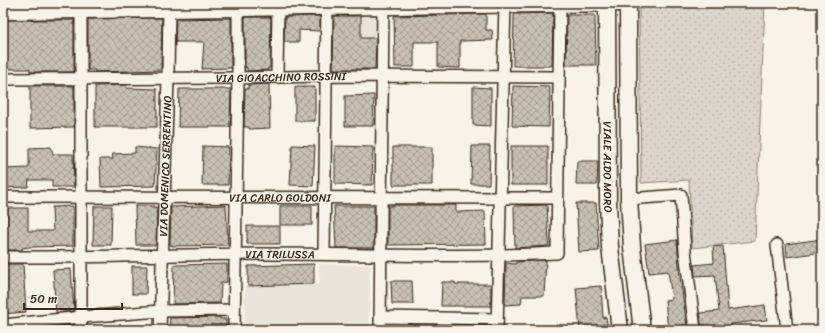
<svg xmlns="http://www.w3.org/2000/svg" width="825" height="333" font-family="Sriracha,sans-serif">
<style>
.built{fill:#e9e4d9}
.grass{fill:url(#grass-dots);stroke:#8b8074}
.building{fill:url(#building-cross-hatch);stroke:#3b2a1e}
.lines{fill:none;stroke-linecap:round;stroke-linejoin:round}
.street-casing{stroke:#3b2a1e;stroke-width:14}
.secondary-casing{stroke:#3b2a1e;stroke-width:19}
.street{stroke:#f7f3e8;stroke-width:11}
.secondary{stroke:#f7f3e8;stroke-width:16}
.labels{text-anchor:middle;stroke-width:3.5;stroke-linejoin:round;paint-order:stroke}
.street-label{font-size:11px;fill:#3b2a1e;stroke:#f7f3e8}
</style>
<defs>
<pattern id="grass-dots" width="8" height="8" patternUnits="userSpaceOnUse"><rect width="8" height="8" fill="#dbd6cb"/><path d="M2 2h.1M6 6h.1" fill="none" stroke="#bdb8ae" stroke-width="1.8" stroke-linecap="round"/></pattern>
<pattern id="building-cross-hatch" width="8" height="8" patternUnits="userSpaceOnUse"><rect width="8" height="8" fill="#c8c1b6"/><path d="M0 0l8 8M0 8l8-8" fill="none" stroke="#a49d93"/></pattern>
</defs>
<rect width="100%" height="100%" fill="#f7f3e8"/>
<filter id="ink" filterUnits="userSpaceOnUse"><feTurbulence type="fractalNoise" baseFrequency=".025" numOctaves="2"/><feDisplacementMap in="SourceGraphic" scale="8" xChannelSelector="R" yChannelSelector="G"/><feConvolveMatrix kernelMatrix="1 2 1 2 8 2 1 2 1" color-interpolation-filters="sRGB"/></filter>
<g filter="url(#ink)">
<path class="built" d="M332,14H376L375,70H332Z
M319,264L370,265L369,330H245V286L320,284Z"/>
<path class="grass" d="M639,3H765L755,241L692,248L689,180L641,183Z"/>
<path class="building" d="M552,13L553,15L552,65L551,66H513L514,14Z
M486,14V30H492L493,40L460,41V68L438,67V42H414V67H395L394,16Z
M567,15H595L596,65H566Z
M320,16V31L299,30V42H284L285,17Z
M334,16H361V38H376L375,69H333Z
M245,17H271L270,68H268V70L247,71V67L245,68Z
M162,18L161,70L95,72V70H88V19Z
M231,18V68L202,69L204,42H175L176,19Z
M3,20H74V72H30V69H3Z
M269,84L270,128L249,129V127H244L245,89H248V85Z
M126,85V88L157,89V127H95V86Z
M30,86H74V127L30,128Z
M513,86L550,87L549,127L512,126Z
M295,87H315V121H295Z
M473,87L491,88V126L473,125Z
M179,89H231L230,127H178Z
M374,95L373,126H345V96Z
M292,145L315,146L313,186L290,185Z
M203,146L229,147L228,185H202Z
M335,146L373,147L372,185L335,184Z
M472,146H490L489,184H471Z
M511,146H548V185H511Z
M51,147L53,154H73L74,187H52V180H29L28,187L3,188V169L29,168V148Z
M135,147L157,149L155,186L101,187L100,159H113L112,154L135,153Z
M393,147H432V185H393Z
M577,161H598L597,185H576Z
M576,203H596L599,251L579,252Z
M226,205L228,245L172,246V245H170L171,207Z
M392,205H456V212L485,211L486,244L388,245V206H392Z
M547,205L549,246L515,248L514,206Z
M73,206V246L30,247L22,248V250H3V232H7V208H28V231H53L52,207Z
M94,206H112L111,245H93Z
M135,206H154V208L157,207L156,245H136Z
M280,206H312V225H280Z
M334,206H374V248H336Z
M247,226H280V244H247Z
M822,239V252L787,257L786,244Z
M677,240L680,277L687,326H682V330H668L665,300L672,299L668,271L649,273L645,244Z
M723,246L728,310L765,305L767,320L731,324L732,330H705V324L701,325L700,313L719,311L715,275L695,276L694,265L714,263L713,247Z
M546,260L544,296H522L521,304L505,305L506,263L516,264V262Z
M3,264H23L26,312L3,314Z
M227,264V282L221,283L220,303L173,304L174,265Z
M314,264V284L248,286V266Z
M132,266H147L146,294H132Z
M71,269L74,311L56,313L53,270Z
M391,281H412L413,304H392Z
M442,282H455V284H491V306H441Z
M601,286L603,318L606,317L608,329L580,330L576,288Z
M220,317V319H226V330H169L170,318Z
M74,325V330H57V327Z"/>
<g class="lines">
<defs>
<g id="street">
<path d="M81,4V330"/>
<path d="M277,77L278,3"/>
<path id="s1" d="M3,79L238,78L326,76L558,77"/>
<path id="s2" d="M3,197L557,198"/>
<path d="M629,199L681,195L685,251L695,330"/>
<path d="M777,245L787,330"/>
<path d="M324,254L327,3"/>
<path id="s3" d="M3,257C91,258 179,254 267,254C364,254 460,258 557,253L560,3"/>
<path d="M381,317L497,319"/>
<path d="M3,325L82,317L161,311L234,310"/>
<path id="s4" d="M160,330L168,78L169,3"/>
<path d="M234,330L238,78V3"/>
<path d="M380,330L383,3"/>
<path d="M497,330L505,3"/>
</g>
<g id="secondary">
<path id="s5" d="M607,3L608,202L610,247L620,330"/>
<path d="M628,3L629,199L632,247L642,330"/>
<path d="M3,11L628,3"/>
</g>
</defs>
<use href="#street" class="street-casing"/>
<use href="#secondary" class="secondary-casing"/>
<use href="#street" class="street"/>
<use href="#secondary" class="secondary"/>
</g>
</g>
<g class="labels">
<g class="street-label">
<text dy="4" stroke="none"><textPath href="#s1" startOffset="278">VIA GIOACCHINO ROSSINI</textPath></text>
<text dy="4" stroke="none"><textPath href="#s4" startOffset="164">VIA DOMENICO SERRENTINO</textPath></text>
<text dy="4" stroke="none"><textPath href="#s5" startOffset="164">VIALE ALDO MORO</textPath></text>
<text dy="4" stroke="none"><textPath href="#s2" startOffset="277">VIA CARLO GOLDONI</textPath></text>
<text dy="4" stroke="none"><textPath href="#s3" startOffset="277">VIA TRILUSSA</textPath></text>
</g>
</g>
<rect width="825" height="333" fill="none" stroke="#f7f3e8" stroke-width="16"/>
<rect x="8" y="8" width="809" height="317" fill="none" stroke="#3b2a1e" stroke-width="1.5" filter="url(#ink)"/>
<path d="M24 303v6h98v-6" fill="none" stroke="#3b2a1e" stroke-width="2"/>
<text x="30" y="303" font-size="12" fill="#3b2a1e" stroke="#f7f3e8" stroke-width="3" paint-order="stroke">50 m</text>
</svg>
